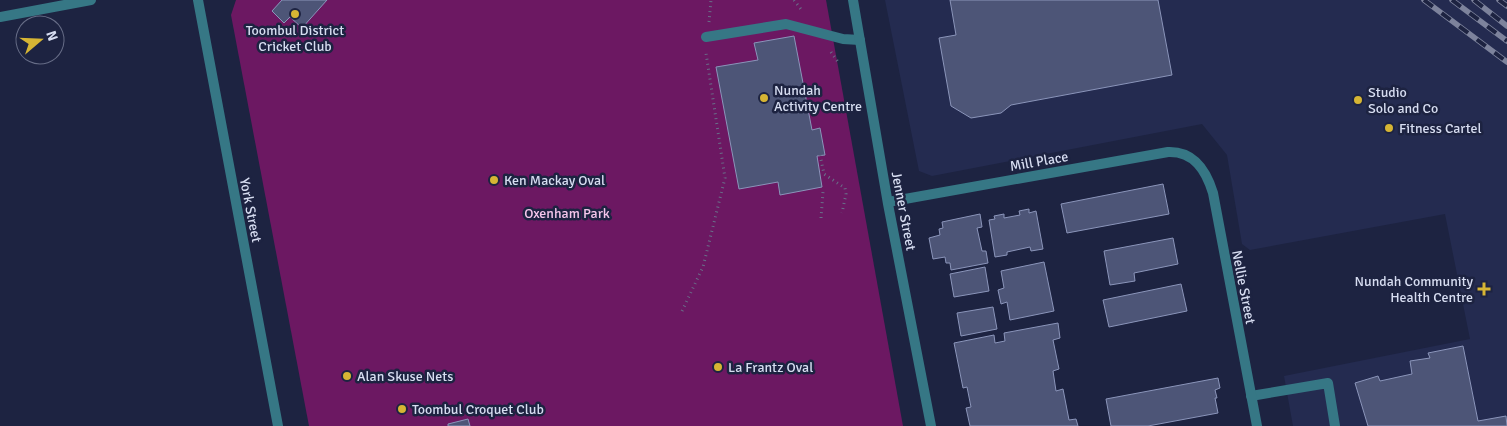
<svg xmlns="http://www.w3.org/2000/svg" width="1507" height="426" font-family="Signika,sans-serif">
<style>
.built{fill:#242b50}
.green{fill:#6c1862}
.building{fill:#4d5577;stroke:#8b95ba}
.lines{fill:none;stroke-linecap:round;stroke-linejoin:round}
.path{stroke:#696f89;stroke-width:3;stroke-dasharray:1 4;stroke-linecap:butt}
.service{stroke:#367785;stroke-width:10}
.minor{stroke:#367785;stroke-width:10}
.rail-casing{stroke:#7d839c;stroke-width:5.5}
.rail{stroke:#1d2341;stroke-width:4;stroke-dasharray:11;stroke-linecap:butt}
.poi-dot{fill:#d6b534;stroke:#1d2341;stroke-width:2}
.labels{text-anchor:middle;stroke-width:5;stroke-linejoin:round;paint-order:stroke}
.poi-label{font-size:14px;fill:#d7ddf1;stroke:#1d2341;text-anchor:start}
.street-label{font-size:14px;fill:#d7ddf1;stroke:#1d2341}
.park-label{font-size:14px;fill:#f5c5eb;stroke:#1d2341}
</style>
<rect width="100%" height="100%" fill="#1d2341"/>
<path class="built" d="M885,0H1507V426H1293L1284,376L1470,339L1445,214L1250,250L1242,244L1227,155L1202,124L932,176L919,171Z"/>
<path class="green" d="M236,0H826L903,426H309L231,15Z"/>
<path class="building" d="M282,0H327L302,28L290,17L284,23L272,11Z
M950,0H1158L1172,75L1011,105L1001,113L971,118L951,106L939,38L956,35Z
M794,36L812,130L820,128L825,155L817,156L822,187L780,195L778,182L739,189L716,67L758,60L754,43Z
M1163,184L1169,214L1067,233L1061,204Z
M1029,209V213L1036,211L1043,249L1031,251L1030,247L1007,252V255L995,257L989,220L995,219L994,216L1004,214V218L1020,215L1019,211Z
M980,214L982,227L977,228L982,251H986L988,263L951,270L950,263H946L945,257L933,259L929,238L940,235L939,229L943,228L942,222Z
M1173,238L1178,264L1134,273L1135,281L1110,285L1104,251Z
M1044,262L1054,311L1010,320L1007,302L1001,304L998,290L1004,288L1001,271Z
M985,267L989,291L954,297L950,274Z
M1181,284L1187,311L1109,327L1103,300Z
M993,307L997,329L961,336L957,313Z
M1058,323L1060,338L1053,340L1059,369L1053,371L1056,391L1063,389L1069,420L1076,419L1078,426H970L966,408L971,407L967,387L963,388L954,343L994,335L995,343L1005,341L1004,333Z
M1463,346L1478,421L1506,416L1507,426H1368L1355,383L1378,376L1380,381L1412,374L1410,361L1430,358L1428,353Z
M1218,378L1220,388L1215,390L1217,398H1215L1218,413L1148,426H1111L1106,399Z
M468,419L470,426H448V424Z"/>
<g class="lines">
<path class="path" d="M794,0L803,12
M709,22L711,0
M831,52L838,62
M820,155L824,174L845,188L846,194L842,213
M821,218L823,192
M682,311L703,267L725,178L706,53"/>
<path class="service" d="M706,37L786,24L843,39L860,40
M1251,396L1328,383L1335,426"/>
<path class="minor" d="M198,0L278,426
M853,0L888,204L931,426
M0,17L91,0
M888,202L1168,152C1194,151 1206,170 1213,193L1257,426"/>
<defs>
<path id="rail" d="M1424,0L1507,62
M1452,0L1507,41
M1474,0L1507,26
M1499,0L1507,6"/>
</defs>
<use href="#rail" class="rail-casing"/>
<use href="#rail" class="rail"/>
</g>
<g class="poi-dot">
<circle cx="295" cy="14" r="5"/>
<circle cx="764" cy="98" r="5"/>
<circle cx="1358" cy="100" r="5"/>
<circle cx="1389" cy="128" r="5"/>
<circle cx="494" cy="180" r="5"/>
<path d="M1481.5 281.5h5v5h5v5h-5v5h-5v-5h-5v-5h5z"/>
<circle cx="718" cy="367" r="5"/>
<circle cx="347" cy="376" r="5"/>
<circle cx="402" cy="409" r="5"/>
</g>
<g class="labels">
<g class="poi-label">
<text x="295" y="35" text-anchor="middle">Toombul District<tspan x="295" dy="16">Cricket Club</tspan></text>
<text x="774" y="95">Nundah<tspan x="774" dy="16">Activity Centre</tspan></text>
<text x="1368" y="97">Studio<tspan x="1368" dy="16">Solo and Co</tspan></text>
<text x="1399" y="133">Fitness Cartel</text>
<text x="504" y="185">Ken Mackay Oval</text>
<text x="1473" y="286" text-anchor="end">Nundah Community<tspan x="1473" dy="16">Health Centre</tspan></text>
<text x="728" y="372">La Frantz Oval</text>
<text x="357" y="381">Alan Skuse Nets</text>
<text x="412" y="414">Toombul Croquet Club</text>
</g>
<g class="street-label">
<text transform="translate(1039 161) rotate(-10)" y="5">Mill Place</text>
<text transform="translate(251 210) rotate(79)" y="5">York Street</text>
<text transform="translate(904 211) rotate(79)" y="5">Jenner Street</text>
<text transform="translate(1244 287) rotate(79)" y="5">Nellie Street</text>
</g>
<g class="park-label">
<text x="567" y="218">Oxenham Park</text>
</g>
</g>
<g transform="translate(40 40) rotate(71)"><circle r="24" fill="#1d2341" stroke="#676d87"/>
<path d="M0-4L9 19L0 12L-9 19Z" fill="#d6b534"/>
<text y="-8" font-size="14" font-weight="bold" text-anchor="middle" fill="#d7ddf1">N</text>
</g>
</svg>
